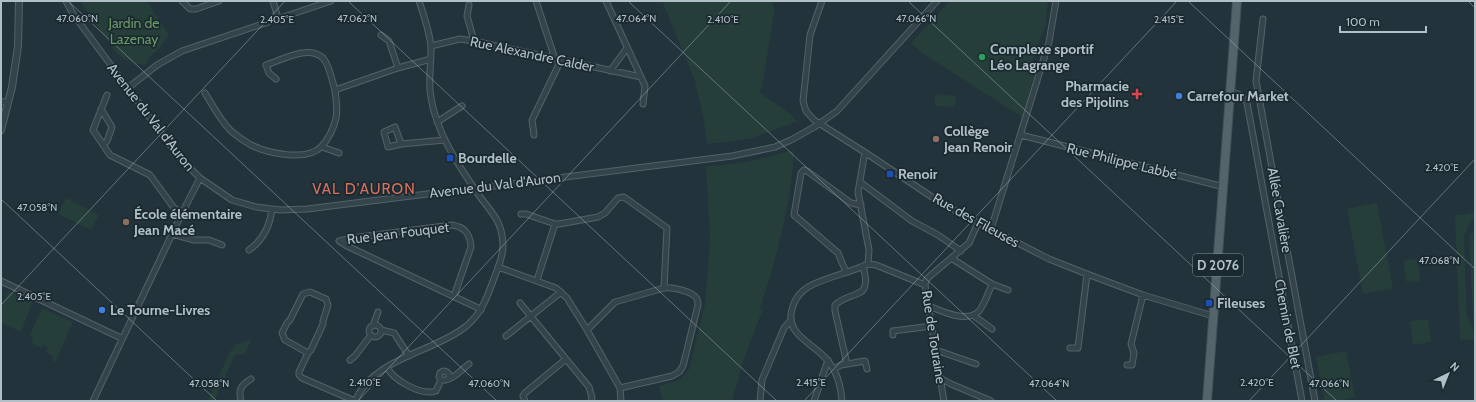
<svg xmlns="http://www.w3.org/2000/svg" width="1476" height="402" font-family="Cabin,sans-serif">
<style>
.green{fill:#253e39}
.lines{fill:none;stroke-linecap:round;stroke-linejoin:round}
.minor-casing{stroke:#546269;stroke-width:7}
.tertiary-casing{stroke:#546269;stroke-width:8}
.primary-casing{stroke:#425057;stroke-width:10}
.minor{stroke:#35444b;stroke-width:5}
.tertiary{stroke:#35444b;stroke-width:6}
.primary{stroke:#53646b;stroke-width:8}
.ticks{fill:none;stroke:#b1bfc7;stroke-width:1;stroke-opacity:0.45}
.leisure-dot{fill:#2e9e5b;stroke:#1b2930;stroke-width:1.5}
.health-dot{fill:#e0444e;stroke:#1b2930;stroke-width:1.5}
.shop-dot{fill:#3f7fe0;stroke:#1b2930;stroke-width:1.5}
.education-dot{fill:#8d6e63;stroke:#1b2930;stroke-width:1.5}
.transit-dot{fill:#1a4fb4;stroke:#1b2930;stroke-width:1.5}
.labels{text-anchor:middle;stroke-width:3.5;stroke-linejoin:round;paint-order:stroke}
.shield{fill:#1b2930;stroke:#84929a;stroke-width:1}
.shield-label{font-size:13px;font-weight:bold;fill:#b1bfc7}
.park-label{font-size:14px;fill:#699967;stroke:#1b2930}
.poi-label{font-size:14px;font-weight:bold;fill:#b1bfc7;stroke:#1b2930;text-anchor:start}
.street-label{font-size:14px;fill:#b1bfc7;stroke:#1b2930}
.neighbourhood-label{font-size:15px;letter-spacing:1px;fill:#d6715d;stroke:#1b2930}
.ticks-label{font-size:10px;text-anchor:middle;fill:#b1bfc7;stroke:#1b2930;stroke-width:3.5;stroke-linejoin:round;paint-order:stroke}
</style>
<rect width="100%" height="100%" fill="#22333b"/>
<path class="green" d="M80,1H147L169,35L159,49L150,57L146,65C133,63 125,61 115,52Z
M662,1H772L774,7V13L762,88L759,91L760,93C772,102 787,109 796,120V122L750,139L707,144L704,121L695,81Z
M950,1H1048L1046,24L1032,62L1038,64L1022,117L922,53L911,43Z
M935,94L956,96L955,107L935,106Z
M794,150C792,201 776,260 760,309H763L746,353L732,401H663L659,386L681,379L689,369L705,304L710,238L706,166L733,164L759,159Z
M66,198L99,215L91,230L58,214Z
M1377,203L1393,289L1363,294L1347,209Z
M1475,210V218C1467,226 1464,233 1464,243L1467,315C1470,325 1475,328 1475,339L1460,340L1455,215L1469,214Z
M1469,233H1475V322H1473Z
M1416,259L1418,260L1420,280L1419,281L1408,282L1406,281L1404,262L1405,260Z
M8,291L31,301L32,303L21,332L1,323V308Z
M42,308L73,322L55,363L53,362L54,360L52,359L53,356L46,352L48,347L43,345L41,348L31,343L33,337L30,335Z
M1428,319L1431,342L1413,345L1410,321Z
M252,339L245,354L235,355L214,401H208L229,353L235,345Z
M1346,351L1355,397L1335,401H1325L1316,357Z"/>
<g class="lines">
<defs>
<path id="minor" d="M66,1L73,14L170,145L184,162L200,178L232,200L256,207L280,210L307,209L459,190H475L494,186L732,156L775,147L791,140L816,126L837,111L937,1
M182,1L190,9H196L219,1
M273,1L278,18
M536,1L555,59
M606,1L645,86L643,104
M822,1L810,35L803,101L806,111L814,120L866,153L944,205L1049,259L1087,274L1143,295L1213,316
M469,5L467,16L474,41
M1263,19L1256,81L1315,401
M381,35L389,41L398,68
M431,46L460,39L474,41L641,77
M610,71L627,48
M276,79L269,73L266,65C282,60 309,44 323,58C330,66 332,81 335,90
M128,88L157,65L182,51L331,1
M1231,92C1239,93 1243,96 1247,103L1302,401
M205,93C213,106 220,120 231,131C237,136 244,141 251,145C267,153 306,162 321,147C328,140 334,128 336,118C338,110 336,99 335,90L398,68L431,59
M107,95L93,130L110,155L150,175L174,208L182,213
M1,101L8,103
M101,109L112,127L107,141L103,145
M437,122L462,106
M534,135L532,120L561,60
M1021,135L1224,187
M401,144L388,147L384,132L395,127L401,144L445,140
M322,147L339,153
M860,182L912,221L938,235L961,251
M521,214H526L555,224
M991,229L1049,42L1056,1
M172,234L194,240H209L222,245
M249,250C263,240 270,226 272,209
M868,264L876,265L925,285
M498,267L556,288L567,298L587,330L620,388L621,401
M846,272L838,253L794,215L801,173L804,170L807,171L851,203L861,205
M537,280L555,224H559L598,217L605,213L618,198L624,197L667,228L664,288C672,287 693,291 697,299C698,301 698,303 698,305L683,366L679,372L672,376L620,388
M1,281L121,338
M992,284L1008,290
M454,296L471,247C470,234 465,227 452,225L352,238L339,241L347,246L476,307L481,310
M520,303L589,387L592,398L591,401
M929,306C941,311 966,323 978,312C983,308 989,291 992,284L951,258
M973,315L992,329
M369 331a6 6 0 1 1 12 0a6 6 0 1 1-12 0Z
M373,326L378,312
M381,330L394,333L409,356
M587,330L615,302L664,288
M893,335V331L932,326
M506,336L561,292
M1070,348H1078L1087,274
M936,350L976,364
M308,353L285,340L282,333L287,323L290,320L303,294L310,292L326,299L328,305L323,321V324L311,350L308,353L299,372V375L302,378L355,401
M350,360L355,356L371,335
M847,364L865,361L867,369
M1127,365H1132L1134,353L1131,344L1143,295
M387,367C393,380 421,396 436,391L441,380
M834,369L841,365L847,364L835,311V305C852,289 873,302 863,266
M449,378V374L447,372L443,371L440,373L439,377L441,380C451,382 461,370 469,364
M940,378L951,384L991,401
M93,401L182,213L200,178
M241,401C238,390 241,385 251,379
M355,401C374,359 426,354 461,330C479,318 486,301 493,281C497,270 503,258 503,246C503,219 489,211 476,191C462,170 446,147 438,123C434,113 431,100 430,90C429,76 431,62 431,48C430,32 424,16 419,1
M525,401L523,396L525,393L566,359
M760,401L762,380L784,328L791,320
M814,401L828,360
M842,401C841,387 838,373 828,361C815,343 782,335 793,306C795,299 801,291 808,287C825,277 850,273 868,264L869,250L858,192L864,157L866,153
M944,401L925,285L926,280L930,276L969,243L978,223"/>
<path id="tertiary" d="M1,130L12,87L18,46L19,1"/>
<path id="primary" d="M1207,401L1237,1"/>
</defs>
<use href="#minor" class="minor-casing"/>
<use href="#tertiary" class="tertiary-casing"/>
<use href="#primary" class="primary-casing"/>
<use href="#minor" class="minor"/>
<use href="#tertiary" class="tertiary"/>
<use href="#primary" class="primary"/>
</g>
<path class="ticks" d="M68,1L497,401M348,1L777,401M628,1L1057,401M908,1L1337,401M1188,1L1475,269M1468,1L1475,8M1,199L217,401M1,305L285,1M358,401L731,1M804,401L1177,1M1249,401L1475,159"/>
<circle class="leisure-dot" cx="982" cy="57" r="4"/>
<path class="health-dot" d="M1135 88h4v4h4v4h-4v4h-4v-4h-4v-4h4z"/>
<g class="shop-dot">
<circle cx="1179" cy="96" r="4"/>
<circle cx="102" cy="310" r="4"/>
</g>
<g class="education-dot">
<circle cx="936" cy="139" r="4"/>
<circle cx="126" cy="222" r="4"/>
</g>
<g class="transit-dot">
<rect x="446" y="154" width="8" height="8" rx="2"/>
<rect x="886" y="170" width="8" height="8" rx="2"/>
<rect x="1205" y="299" width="8" height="8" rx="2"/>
</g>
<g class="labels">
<rect class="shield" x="1193" y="254" width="50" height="22" rx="3"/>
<g class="shield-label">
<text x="1218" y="270">D 2076</text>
</g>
<g class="park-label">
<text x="134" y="28">Jardin de<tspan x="134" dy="16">Lazenay</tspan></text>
</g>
<g class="poi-label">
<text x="990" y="54">Complexe sportif<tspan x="990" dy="16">Léo Lagrange</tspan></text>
<text x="1129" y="91" text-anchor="end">Pharmacie<tspan x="1129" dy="16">des Pijolins</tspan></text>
<text x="1187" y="101">Carrefour Market</text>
<text x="944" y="136">Collège<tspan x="944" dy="16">Jean Renoir</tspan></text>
<text x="458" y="163">Bourdelle</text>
<text x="898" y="179">Renoir</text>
<text x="134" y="219">École élémentaire<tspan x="134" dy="16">Jean Macé</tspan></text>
<text x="1217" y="308">Fileuses</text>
<text x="110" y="315">Le Tourne-Livres</text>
</g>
<g class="street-label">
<text transform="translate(532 54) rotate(12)" y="5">Rue Alexandre Calder</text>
<text transform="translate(151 117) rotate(52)" y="5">Avenue du Val d'Auron</text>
<text transform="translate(1122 161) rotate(14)" y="5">Rue Philippe Labbé</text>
<text transform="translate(495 185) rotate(-7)" y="5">Avenue du Val d'Auron</text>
<text transform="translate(1280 210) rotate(80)" y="5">Allée Cavalière</text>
<text transform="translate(976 220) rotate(29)" y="5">Rue des Fileuses</text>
<text transform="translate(398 233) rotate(-7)" y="5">Rue Jean Fouquet</text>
<text transform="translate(1288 324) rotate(79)" y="5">Chemin de Blet</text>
<text transform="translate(934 337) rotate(81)" y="5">Rue de Touraine</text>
</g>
<g class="neighbourhood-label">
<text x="364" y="194">VAL D'AURON</text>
</g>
</g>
<g class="ticks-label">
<text x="77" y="22">47.060°N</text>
<text x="357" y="22">47.062°N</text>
<text x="636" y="22">47.064°N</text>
<text x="916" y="22">47.066°N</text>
<text x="277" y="23">2.405°E</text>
<text x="723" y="23">2.410°E</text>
<text x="1169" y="23">2.415°E</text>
<text x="1442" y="171">2.420°E</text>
<text x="37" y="211">47.058°N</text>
<text x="1439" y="264">47.068°N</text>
<text x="34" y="300">2.405°E</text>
<text x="365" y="386">2.410°E</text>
<text x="811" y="386">2.415°E</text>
<text x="1257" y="386">2.420°E</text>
<text x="209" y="387">47.058°N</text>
<text x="489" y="387">47.060°N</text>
<text x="1049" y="387">47.064°N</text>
<text x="1329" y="387">47.066°N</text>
</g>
<rect width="1476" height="402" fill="none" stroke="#b1bfc7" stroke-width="4"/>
<g transform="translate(1448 374) rotate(43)" stroke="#1b2930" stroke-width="3" paint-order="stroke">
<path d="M0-3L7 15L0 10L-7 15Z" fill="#b1bfc7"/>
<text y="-6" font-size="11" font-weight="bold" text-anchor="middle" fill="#b1bfc7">N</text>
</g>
<path d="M1340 26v6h86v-6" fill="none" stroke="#b1bfc7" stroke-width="2"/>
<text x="1346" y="26" font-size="12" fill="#b1bfc7" stroke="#1b2930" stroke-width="3" paint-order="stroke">100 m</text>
</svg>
